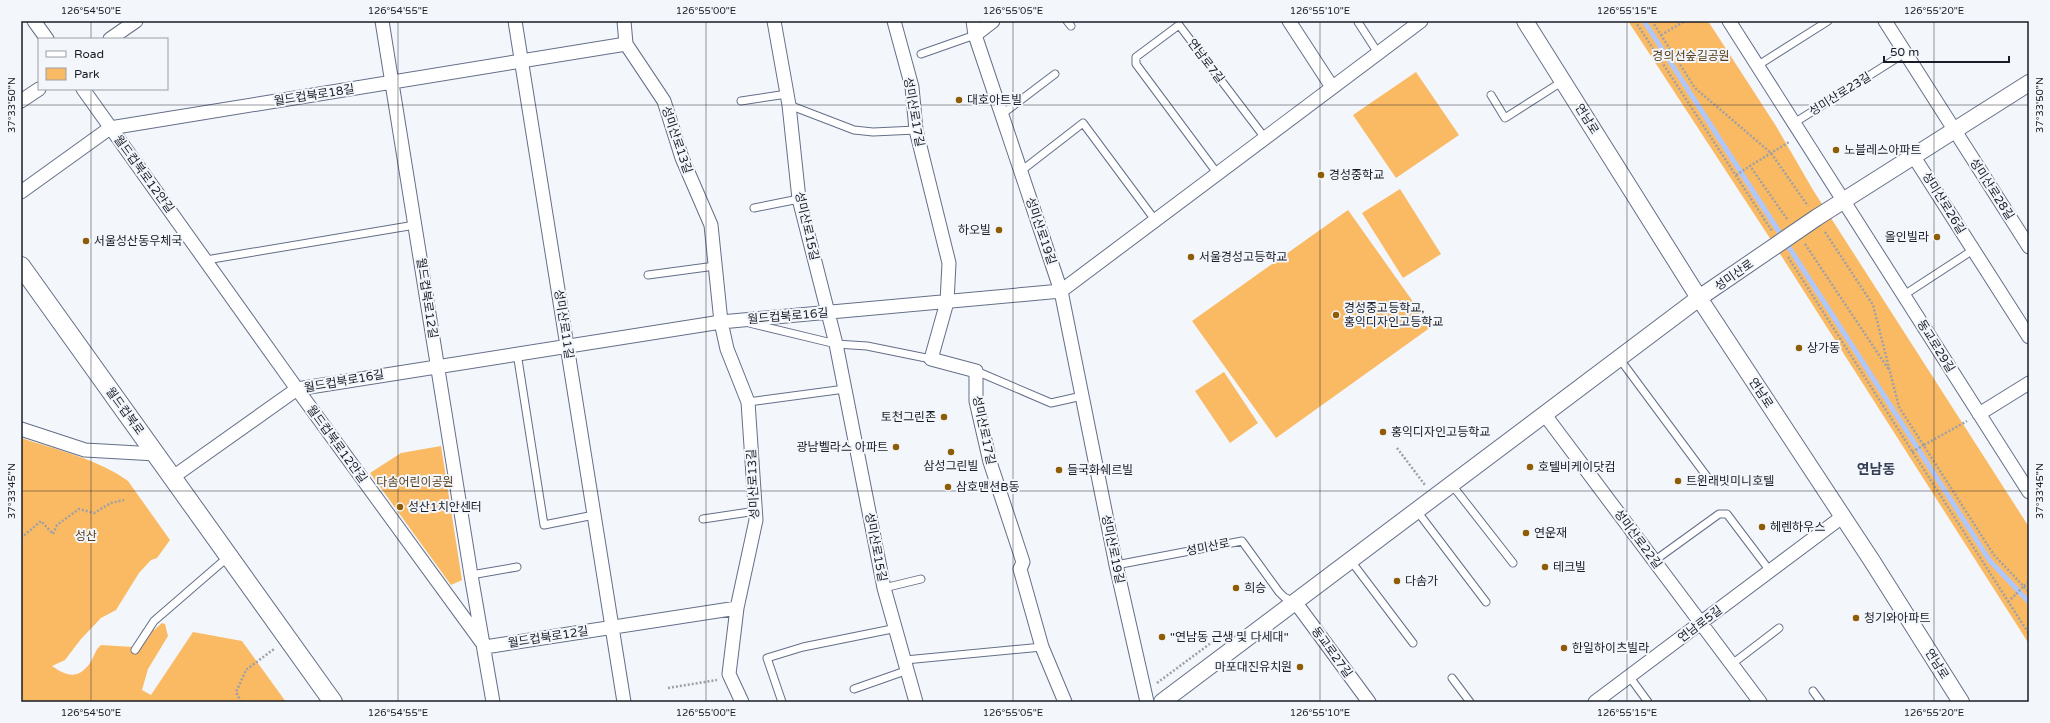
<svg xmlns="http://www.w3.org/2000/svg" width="2050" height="723" font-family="'Varela Round','Noto Sans KR',sans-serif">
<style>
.green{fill:#faba64}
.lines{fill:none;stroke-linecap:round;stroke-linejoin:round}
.stream{stroke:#b0c7fb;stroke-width:5}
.service-casing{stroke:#646f88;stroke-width:9}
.minor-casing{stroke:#646f88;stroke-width:15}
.tertiary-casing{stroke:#646f88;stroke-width:18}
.secondary-casing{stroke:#646f88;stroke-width:20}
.path{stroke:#9da0a7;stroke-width:2.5;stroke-dasharray:2 2;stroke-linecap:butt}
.service{stroke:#fff;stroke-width:7}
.minor{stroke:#fff;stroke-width:13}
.tertiary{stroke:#fff;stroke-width:16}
.secondary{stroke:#fff;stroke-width:18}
.path-bridge{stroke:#9da0a7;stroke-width:2.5;stroke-dasharray:2 2;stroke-linecap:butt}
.ticks{fill:none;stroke:#181c26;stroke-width:1;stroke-opacity:0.45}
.poi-dot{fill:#8d5c05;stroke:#f3f6fb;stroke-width:1.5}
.labels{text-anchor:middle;stroke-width:4;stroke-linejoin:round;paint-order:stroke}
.park-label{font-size:12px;fill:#563c17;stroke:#f3f6fb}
.street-label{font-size:12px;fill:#181c26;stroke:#f3f6fb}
.poi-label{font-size:12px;fill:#181c26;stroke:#f3f6fb;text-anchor:start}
.quarter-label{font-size:14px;font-weight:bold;fill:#343e54;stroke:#f3f6fb}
.neatline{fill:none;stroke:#181c26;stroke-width:1.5}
.ticks-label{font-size:10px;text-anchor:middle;fill:#181c26}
</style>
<rect width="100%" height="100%" fill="#f3f6fb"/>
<path class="green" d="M1628,21H1708L1776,126L1813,190L2029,527V644L1775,246Z
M1416,72L1459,135L1396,178L1353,115Z
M1400,189L1441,254L1403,278L1362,213Z
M1348,210L1431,327L1276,438L1192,321Z
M1224,372L1258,423L1230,443L1195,391Z
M21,438C55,449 100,460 128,481L170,540L157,558L151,560L139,573L116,610L101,618L81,639L65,660L52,666C66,676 78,680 90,663C94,657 95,650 101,645L133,647L143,629L154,630L162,623L165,624L168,636L148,669L142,690L151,695L193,632L242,641L286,702H21Z
M441,446L462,580L451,585L370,473L401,453Z"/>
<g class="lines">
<path class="stream" d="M1644,21L1990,561L2029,602"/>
<defs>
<path id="service" d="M1067,21L1071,26
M1358,22L1378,53
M921,54L975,35
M1757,66L1828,21
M1491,95L1505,118L1563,81
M741,101L787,94
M789,105L854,130L873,132L916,130
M1001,115L1055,74
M1794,123L1905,53
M1021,171L1083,123L1155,220
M1217,173L1136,64V57L1179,25L1265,138
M754,208L799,199
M206,260L415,225
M648,275L715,266
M1904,295L1973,250
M749,323L836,344L867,346L931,359
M517,353L544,525L594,515
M1619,358L1708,478
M976,371L1051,403L1082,396
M748,402L845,389
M1452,485L1513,563
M1417,511L1486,602
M703,519L756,511
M1351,561L1413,643
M1654,561L1719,514H1727L1770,571
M1116,565L1242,541L1279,592L1284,597L1294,602
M471,575L517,567
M884,588L921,579
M135,650L154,621L228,557
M905,660L1042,647
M1732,664L1779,628
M1629,676L1648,702
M1452,678L1470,702
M854,689L908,670
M1813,691L1821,702
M782,702L767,658L803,647L897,628"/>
<path id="minor" d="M34,21L47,39
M382,21L471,575L493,702
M515,21L624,702
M624,21L626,44L664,101L682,158L711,225L721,322L727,349L748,402L756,520L737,608L729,674L742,702
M774,21L789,105L799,199L836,344L884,588L916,702
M894,21L912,87L916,130L949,263L947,302L931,359L976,371V401L990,462L1023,562L1020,569L1042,647L1065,702
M973,21L975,35L1061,291L1116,565L1147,702
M1289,21L1332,87
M1729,21L2029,492
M1885,21L2029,247
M975,35L993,21
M110,39L136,21
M83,89L297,389L483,644
M21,101L39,89
M1914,157L2029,337
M21,192L110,128L626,44
M1979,414L2029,383
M1545,415L1760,702
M21,429L85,450L156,454
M173,477L297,389L721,322L1061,291L1421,21
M1296,603L1369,702
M485,647L737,608
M1595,702L1842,517"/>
<path id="tertiary" d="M1525,21L1699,298L1872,561L1961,702
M1162,702L1699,298L1816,218L2029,83"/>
<path id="secondary" d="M21,266L333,702"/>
</defs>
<use href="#service" class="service-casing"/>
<use href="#minor" class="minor-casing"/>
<use href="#tertiary" class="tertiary-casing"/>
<use href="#secondary" class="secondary-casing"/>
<path class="path" d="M1635,21L1772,231
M1652,21L1695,88L1771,153L1808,206
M1661,35L1685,21
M1787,219L1750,166L1789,142
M1825,232L1873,305L1899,407L1994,555L2029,592
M1805,244L1889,370
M1788,257L2029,634
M1924,445L1967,421
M1397,448L1425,485
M21,538L41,521L53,534L57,525L79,509L94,513L111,503L124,500
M2024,586L2029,582
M2008,602L2016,594
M1157,683L1219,637
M668,688L717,680
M241,702L236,692L246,670L274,649"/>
<use href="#service" class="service"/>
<use href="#minor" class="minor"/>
<use href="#tertiary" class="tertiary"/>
<use href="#secondary" class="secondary"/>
<path class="path-bridge" d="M1736,175L1750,166
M1912,452L1924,445
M2016,594L2024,586"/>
</g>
<path class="ticks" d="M91,21V39M398,21V702M706,21V702M1013,21V702M1320,21V702M1627,21V702M1934,21V702M91,89V702M21,105H2029M21,491H2029"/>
<g class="poi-dot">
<circle cx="959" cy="100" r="4"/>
<circle cx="1836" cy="150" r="4"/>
<circle cx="1321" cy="175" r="4"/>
<circle cx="999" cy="230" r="4"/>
<circle cx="1937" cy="237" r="4"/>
<circle cx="86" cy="241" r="4"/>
<circle cx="1191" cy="257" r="4"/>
<circle cx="1336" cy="315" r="4"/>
<circle cx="1799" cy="348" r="4"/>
<circle cx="944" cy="417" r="4"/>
<circle cx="1383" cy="432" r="4"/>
<circle cx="896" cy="447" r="4"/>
<circle cx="951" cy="452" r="4"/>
<circle cx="1530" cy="467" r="4"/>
<circle cx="1059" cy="470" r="4"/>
<circle cx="1678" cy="481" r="4"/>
<circle cx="948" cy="487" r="4"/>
<circle cx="400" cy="507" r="4"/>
<circle cx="1762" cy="527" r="4"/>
<circle cx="1526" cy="533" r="4"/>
<circle cx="1545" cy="567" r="4"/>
<circle cx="1397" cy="581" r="4"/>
<circle cx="1236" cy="588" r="4"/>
<circle cx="1856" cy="618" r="4"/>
<circle cx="1162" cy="637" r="4"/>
<circle cx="1564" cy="648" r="4"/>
<circle cx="1300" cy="667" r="4"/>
</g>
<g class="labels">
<g class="park-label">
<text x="1691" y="60">경의선숲길공원</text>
<text x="415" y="486">다솜어린이공원</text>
<text x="86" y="540">성산</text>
</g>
<g class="street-label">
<text transform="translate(1206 61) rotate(53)" y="4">연남로7길</text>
<text transform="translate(1840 94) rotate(-32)" y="4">성미산로23길</text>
<text transform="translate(314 95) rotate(-9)" y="4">월드컵북로18길</text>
<text transform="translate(914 112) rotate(80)" y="4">성미산로17길</text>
<text transform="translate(1587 119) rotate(58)" y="4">연남로</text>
<text transform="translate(677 140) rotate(71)" y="4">성미산로13길</text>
<text transform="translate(144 174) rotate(54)" y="4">월드컵북로12안길</text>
<text transform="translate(1992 189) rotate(57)" y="4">성미산로28길</text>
<text transform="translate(1944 203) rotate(58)" y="4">성미산로26길</text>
<text transform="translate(807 226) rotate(77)" y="4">성미산로15길</text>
<text transform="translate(1041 231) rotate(71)" y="4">성미산로19길</text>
<text transform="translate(1734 275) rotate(-35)" y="4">성미산로</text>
<text transform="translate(427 298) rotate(81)" y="4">월드컵북로12길</text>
<text transform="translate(788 316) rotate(-5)" y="4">월드컵북로16길</text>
<text transform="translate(564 324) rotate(81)" y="4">성미산로11길</text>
<text transform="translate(1936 346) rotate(58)" y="4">동교로29길</text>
<text transform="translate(344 381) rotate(-10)" y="4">월드컵북로16길</text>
<text transform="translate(1761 393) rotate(57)" y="4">연남로</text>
<text transform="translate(125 411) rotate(54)" y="4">월드컵북로</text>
<text transform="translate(984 430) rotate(78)" y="4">성미산로17길</text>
<text transform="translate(337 444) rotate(54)" y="4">월드컵북로12안길</text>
<text transform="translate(753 484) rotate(-93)" y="4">성미산로13길</text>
<text transform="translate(1638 539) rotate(53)" y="4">성미산로22길</text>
<text transform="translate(876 547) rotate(79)" y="4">성미산로15길</text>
<text transform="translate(1208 547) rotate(-11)" y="4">성미산로</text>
<text transform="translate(1113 549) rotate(78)" y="4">성미산로19길</text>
<text transform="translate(1700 624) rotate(-37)" y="4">연남로5길</text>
<text transform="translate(548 637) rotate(-9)" y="4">월드컵북로12길</text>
<text transform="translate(1332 652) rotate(54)" y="4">동교로27길</text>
<text transform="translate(1937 664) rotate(58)" y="4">연남로</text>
</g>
<g class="poi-label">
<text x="967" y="104">대호아트빌</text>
<text x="1844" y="154">노블레스아파트</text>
<text x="1329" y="179">경성중학교</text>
<text x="991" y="234" text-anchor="end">하오빌</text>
<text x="1929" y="241" text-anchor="end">올인빌라</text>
<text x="94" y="245">서울성산동우체국</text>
<text x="1199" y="261">서울경성고등학교</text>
<text x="1344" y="312">경성중고등학교,<tspan x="1344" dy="14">홍익디자인고등학교</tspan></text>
<text x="1807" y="352">상가동</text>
<text x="936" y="421" text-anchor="end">토천그린존</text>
<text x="1391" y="436">홍익디자인고등학교</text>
<text x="888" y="451" text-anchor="end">광남벨라스 아파트</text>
<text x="951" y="470" text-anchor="middle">삼성그린빌</text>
<text x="1538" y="471">호텔비케이닷컴</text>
<text x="1067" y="474">들국화쉐르빌</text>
<text x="1686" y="485">트윈래빗미니호텔</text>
<text x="956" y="491">삼호맨션B동</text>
<text x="408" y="511">성산1치안센터</text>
<text x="1770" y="531">헤렌하우스</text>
<text x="1534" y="537">연운재</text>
<text x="1553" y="571">테크빌</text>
<text x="1405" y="585">다솜가</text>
<text x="1244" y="592">희승</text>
<text x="1864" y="622">청기와아파트</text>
<text x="1170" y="641">"연남동 근생 및 다세대"</text>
<text x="1572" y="652">한일하이츠빌라</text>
<text x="1292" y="671" text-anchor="end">마포대진유치원</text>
</g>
<g class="quarter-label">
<text x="1876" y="474">연남동</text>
</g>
</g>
<rect width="2050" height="723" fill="none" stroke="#f3f6fb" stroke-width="44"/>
<rect x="38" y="38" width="130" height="52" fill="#f3f6fb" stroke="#9b9fa6"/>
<rect x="46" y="51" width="20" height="6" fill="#ffffff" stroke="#9b9fa6"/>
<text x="74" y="58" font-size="12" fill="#181c26">Road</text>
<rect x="46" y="68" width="20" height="12" fill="#faba64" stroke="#9b9fa6"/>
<text x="74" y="78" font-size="12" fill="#181c26">Park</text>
<path d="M1884 56v6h125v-6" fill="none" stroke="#181c26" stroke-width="2"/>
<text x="1890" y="56" font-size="12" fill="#181c26" stroke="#f3f6fb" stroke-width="3" paint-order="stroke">50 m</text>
<rect x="22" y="22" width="2006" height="679" class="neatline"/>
<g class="ticks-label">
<text x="91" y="14">126°54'50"E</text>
<text x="398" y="14">126°54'55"E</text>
<text x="706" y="14">126°55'00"E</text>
<text x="1013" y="14">126°55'05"E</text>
<text x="1320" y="14">126°55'10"E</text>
<text x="1627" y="14">126°55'15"E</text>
<text x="1934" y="14">126°55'20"E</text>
<text transform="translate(11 105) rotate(-90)" y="4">37°33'50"N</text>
<text transform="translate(2039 105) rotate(-90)" y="4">37°33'50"N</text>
<text transform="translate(11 491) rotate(-90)" y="4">37°33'45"N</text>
<text transform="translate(2039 491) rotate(-90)" y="4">37°33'45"N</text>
<text x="91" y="716">126°54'50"E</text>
<text x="398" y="716">126°54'55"E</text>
<text x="706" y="716">126°55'00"E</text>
<text x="1013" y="716">126°55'05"E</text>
<text x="1320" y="716">126°55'10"E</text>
<text x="1627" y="716">126°55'15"E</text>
<text x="1934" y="716">126°55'20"E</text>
</g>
</svg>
